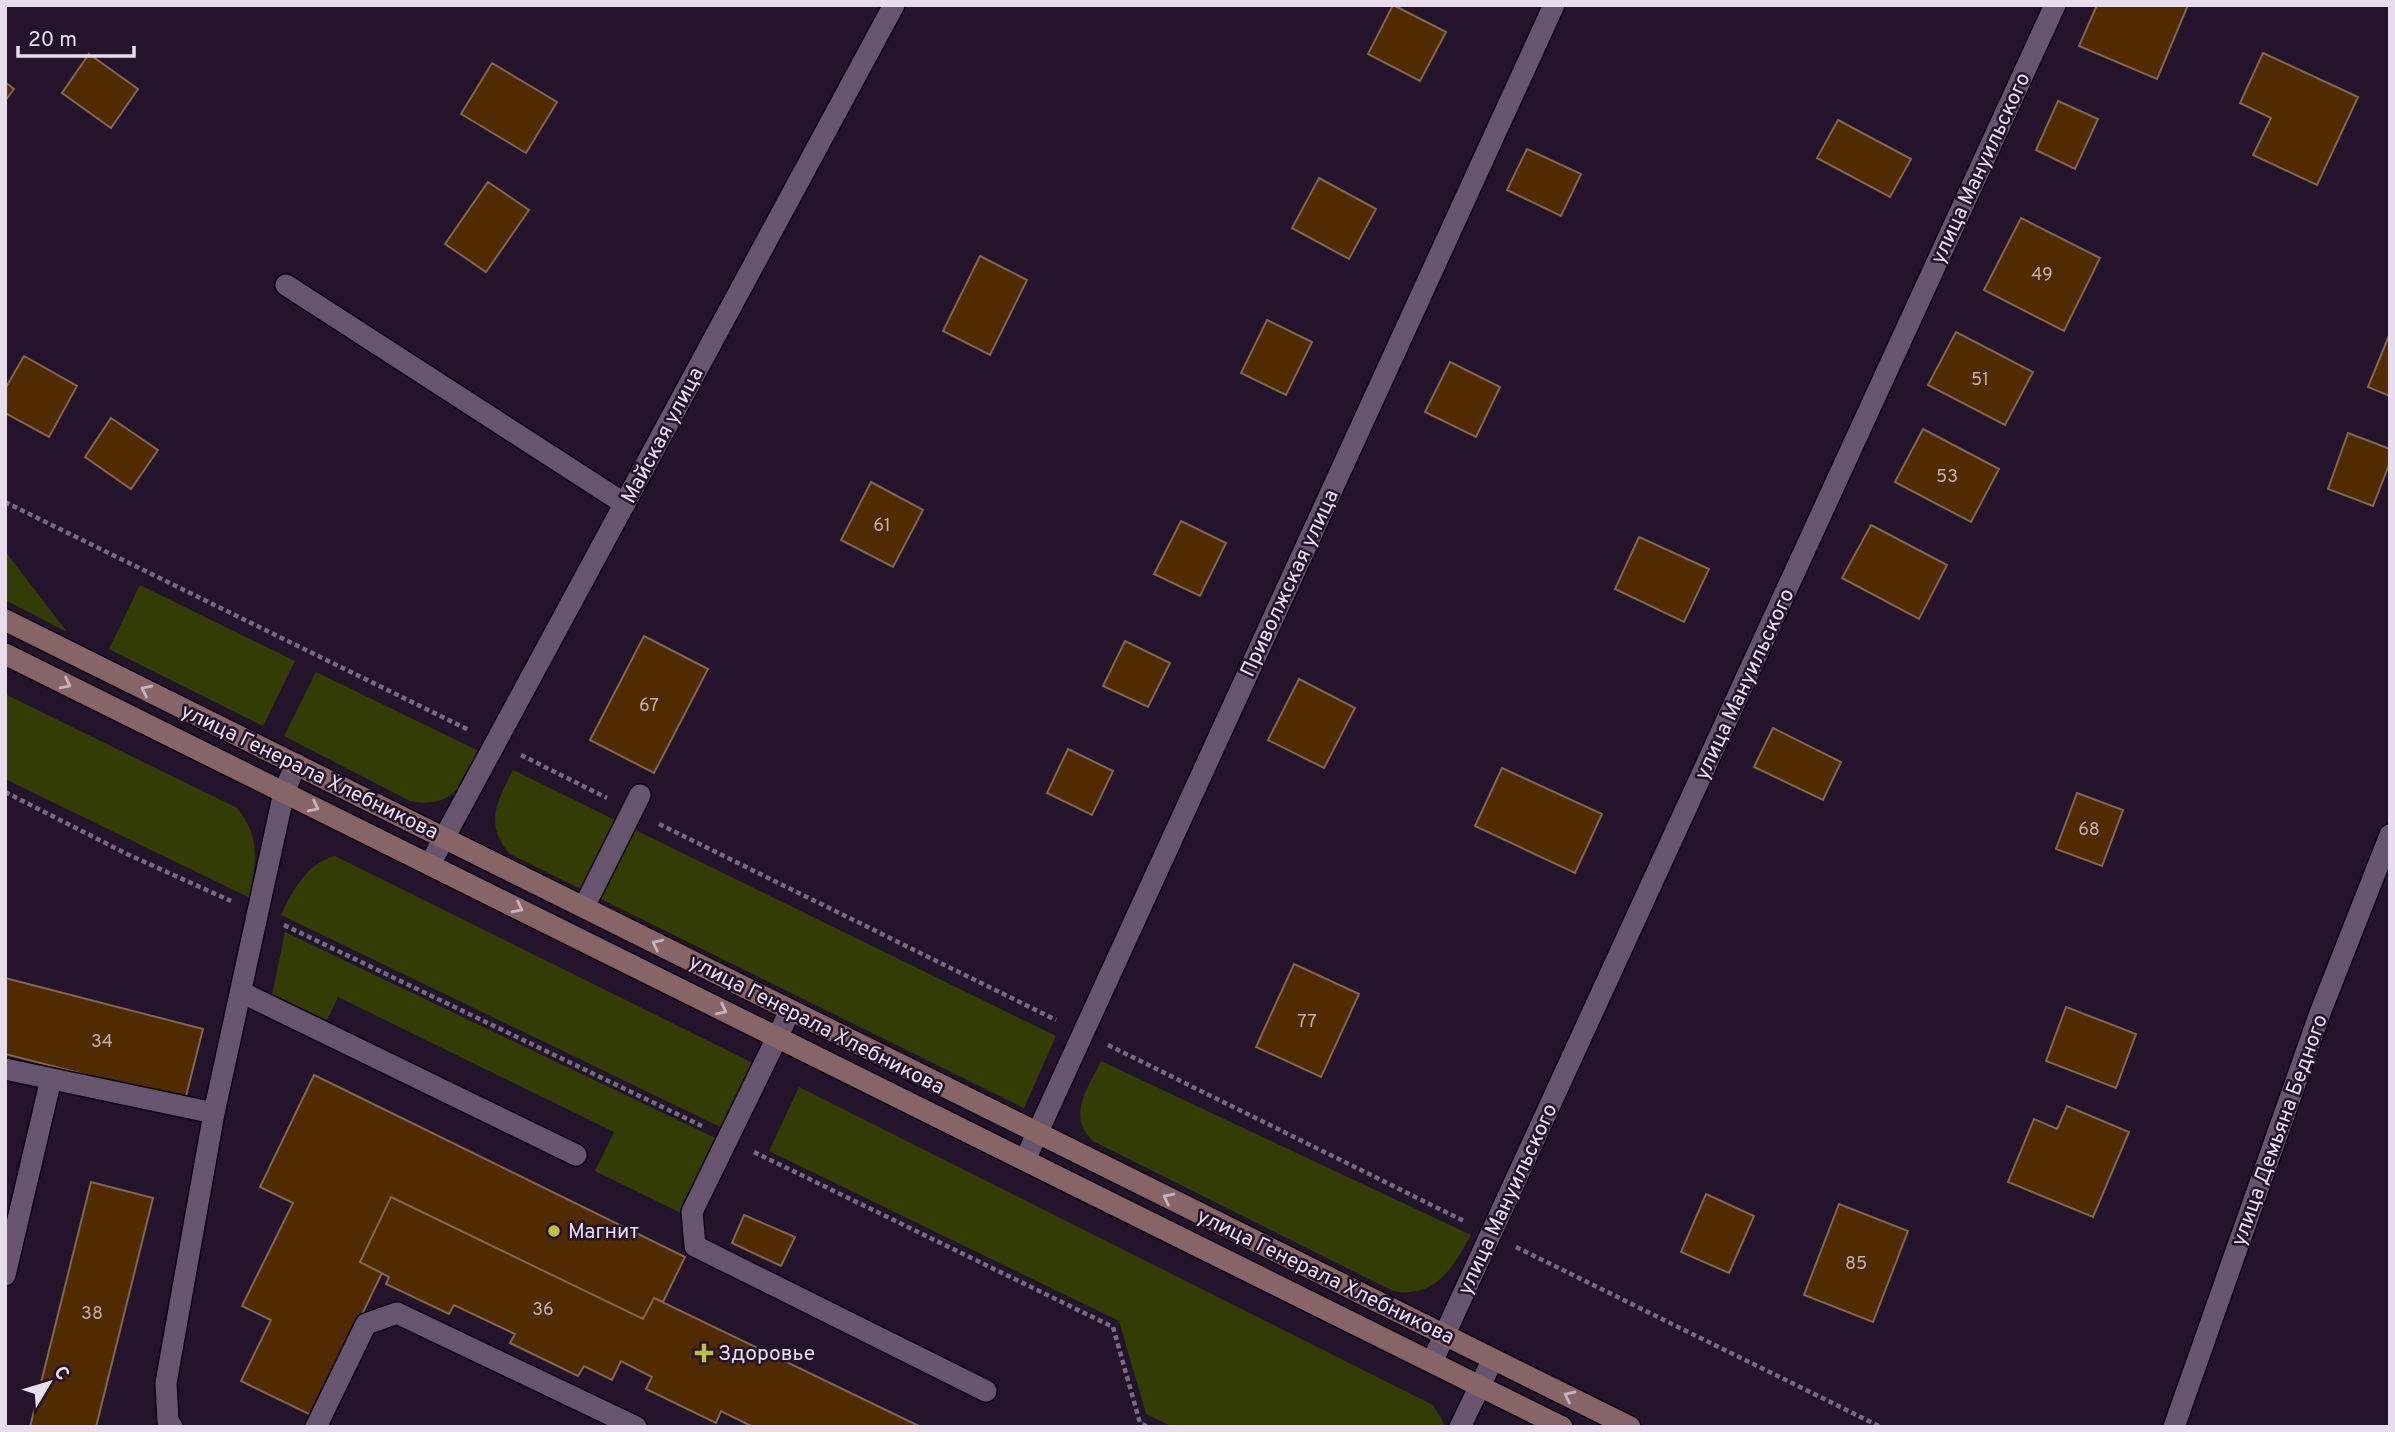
<svg xmlns="http://www.w3.org/2000/svg" width="2395" height="1432" font-family="Overpass,sans-serif">
<style>
.green{fill:#323c04}
.building{fill:#502a01;stroke:#816650;stroke-width:2}
.lines{fill:none;stroke-linecap:round;stroke-linejoin:round}
.lane-casing{stroke:#0d0213;stroke-width:24}
.street-casing{stroke:#0d0213;stroke-width:24}
.secondary-casing{stroke:#0d0213;stroke-width:24}
.path{stroke:#786a7e;stroke-width:4.5;stroke-dasharray:5 3.5;stroke-linecap:butt}
.lane{stroke:#67556f;stroke-width:21}
.street{stroke:#67556f;stroke-width:21}
.secondary{stroke:#876465;stroke-width:21}
.oneway{stroke:#c6b3bd}
.poi-dot{fill:#bac045;stroke:#24142b;stroke-width:2.5}
.labels{text-anchor:middle;stroke-width:5;stroke-linejoin:round;paint-order:stroke}
.number-label{font-size:18px;fill:#c2b0b2}
.street-label{font-size:21px;fill:#e8dded;stroke:#24142b}
.poi-label{font-size:21px;fill:#e8dded;stroke:#24142b;text-anchor:start}
</style>
<rect width="100%" height="100%" fill="#24142b"/>
<path class="green" d="M5,550V551L67,632L5,600Z
M140,585L295,661L263,726L109,649Z
M316,672L483,753C465,785 451,809 410,801L284,736Z
M5,694L237,808C262,839 255,862 250,898L5,779Z
M513,770L1056,1036L1024,1108L510,854C483,824 498,800 513,770Z
M335,856L769,1071L739,1136L281,915C292,891 307,863 335,856Z
M285,932L734,1147L699,1222L595,1171L614,1132L338,997L327,1020L272,995Z
M1101,1061L1471,1235C1453,1267 1436,1299 1393,1291L1093,1141C1066,1115 1088,1089 1101,1061Z
M799,1087L1433,1405L1446,1427H1173L1146,1414L1119,1321L769,1151Z"/>
<path class="building" d="M1393,5L1446,32L1420,81L1368,54Z
M2097,5H2188L2157,79L2079,46Z
M2263,53L2358,97L2317,185L2253,155L2271,118L2240,103Z
M89,54L138,89L111,128L62,93Z
M492,63L557,102L526,153L461,114Z
M5,82L14,89L5,101Z
M2058,101L2098,119L2075,169L2036,150Z
M1838,120L1911,159L1890,197L1817,158Z
M1527,149L1581,174L1561,216L1507,190Z
M1319,178L1376,209L1349,259L1292,228Z
M488,182L529,210L486,272L445,244Z
M2021,218L2100,258L2064,331L1984,290Z
M980,256L1027,280L990,355L943,331Z
M1267,320L1312,342L1286,395L1241,373Z
M1956,332L2033,372L2005,425L1928,385Z
M2390,333V396L2368,387Z
M24,356L77,386L49,437L5,413V389Z
M1450,362L1500,387L1476,437L1425,412Z
M111,418L158,450L131,489L85,457Z
M1923,429L1999,469L1971,522L1895,482Z
M2348,433L2390,449V462L2373,506L2328,489Z
M871,482L923,510L893,567L841,540Z
M1181,521L1226,543L1200,596L1154,574Z
M1871,525L1947,565L1919,619L1842,578Z
M1639,537L1709,569L1684,622L1615,589Z
M644,636L708,669L654,773L590,740Z
M1125,641L1170,663L1148,707L1103,686Z
M1299,679L1355,708L1324,768L1268,740Z
M1773,728L1841,762L1823,800L1754,767Z
M1068,749L1113,771L1092,815L1047,793Z
M1502,768L1602,814L1575,873L1475,826Z
M2077,793L2123,810L2102,866L2056,849Z
M1294,964L1359,994L1321,1077L1256,1047Z
M5,978L203,1029L185,1100L5,1054Z
M2066,1007L2136,1034L2116,1088L2046,1061Z
M314,1075L685,1257L663,1302L654,1298L643,1319L391,1197L360,1262L382,1273L313,1416L241,1381L271,1320L242,1306L293,1203L260,1187Z
M2067,1106L2129,1132L2093,1217L2008,1182L2034,1119L2057,1129Z
M91,1182L153,1198L96,1427H30Z
M1706,1194L1754,1216L1729,1273L1681,1252Z
M391,1197L643,1319L654,1298L921,1427H753L721,1411L716,1423L646,1389L652,1377L621,1361L612,1380L584,1366L578,1376L510,1343L515,1334L454,1305L449,1314L386,1284L389,1277L360,1262Z
M1839,1204L1908,1231L1873,1322L1804,1295Z
M744,1215L795,1237L781,1266L732,1243Z"/>
<g class="lines">
<defs>
<path id="lane" d="M286,285L625,504
M584,907L640,795
M241,992L576,1155
M790,1011L692,1212L695,1246L986,1391
M5,1069L214,1113
M5,1275L51,1079
M172,1427L168,1421L166,1383L214,1113L284,792L296,764
M316,1427L366,1324L397,1313L636,1427
M1460,1427L1493,1359"/>
<path id="street" d="M430,864L894,5
M1025,1160L1554,5
M1432,1362L2055,5
M2174,1427L2320,1013L2390,835"/>
<path id="secondary" d="M5,620L1630,1427
M5,654L1562,1427"/>
</defs>
<use href="#lane" class="lane-casing"/>
<use href="#street" class="street-casing"/>
<use href="#secondary" class="secondary-casing"/>
<path class="path" d="M5,502L469,730
M521,755L607,798
M5,792L127,854L231,901
M659,824L1056,1020
M284,925L702,1126
M1108,1045L1464,1221
M754,1152L1113,1327L1140,1423L1148,1427
M1516,1247L1881,1427"/>
<use href="#lane" class="lane"/>
<use href="#street" class="street"/>
<use href="#secondary" class="secondary"/>
</g>
<defs><path id="oneway-chevron" d="M-2-3.5L2.5 0L-2 3.5" fill="none" stroke-width="1.6" stroke-linecap="round" stroke-linejoin="round" transform="scale(1.75)"/></defs>
<g class="oneway">
<use href="#oneway-chevron" transform="translate(66 684) rotate(26)"/>
<use href="#oneway-chevron" transform="translate(146 690) rotate(-154)"/>
<use href="#oneway-chevron" transform="translate(314 807) rotate(26)"/>
<use href="#oneway-chevron" transform="translate(518 908) rotate(27)"/>
<use href="#oneway-chevron" transform="translate(657 944) rotate(-153)"/>
<use href="#oneway-chevron" transform="translate(722 1010) rotate(27)"/>
<use href="#oneway-chevron" transform="translate(1168 1198) rotate(-154)"/>
<use href="#oneway-chevron" transform="translate(1569 1396) rotate(-154)"/>
</g>
<g class="poi-dot">
<circle cx="554" cy="1231" r="7"/>
<path d="M700.5 1342.5h7v7h7v7h-7v7h-7v-7h-7v-7h7z"/>
</g>
<g class="labels">
<g class="number-label">
<text x="2042" y="280">49</text>
<text x="1980" y="385">51</text>
<text x="1947" y="482">53</text>
<text x="882" y="531">61</text>
<text x="649" y="711">67</text>
<text x="2089" y="835">68</text>
<text x="1307" y="1027">77</text>
<text x="102" y="1047">34</text>
<text x="1856" y="1269">85</text>
<text x="543" y="1315">36</text>
<text x="92" y="1319">38</text>
</g>
<g class="street-label">
<text transform="translate(1980 168) rotate(-65)" y="7">улица Мануильского</text>
<text transform="translate(662 435) rotate(-62)" y="7">Майская улица</text>
<text transform="translate(1289 583) rotate(-65)" y="7">Приволжская улица</text>
<text transform="translate(1744 684) rotate(-65)" y="7">улица Мануильского</text>
<text transform="translate(310 771) rotate(26)" y="7">улица Генерала Хлебникова</text>
<text transform="translate(817 1024) rotate(27)" y="7">улица Генерала Хлебникова</text>
<text transform="translate(2279 1130) rotate(-70)" y="7">улица Демьяна Бедного</text>
<text transform="translate(1507 1199) rotate(-65)" y="7">улица Мануильского</text>
<text transform="translate(1326 1276) rotate(26)" y="7">улица Генерала Хлебникова</text>
</g>
<g class="poi-label">
<text x="568" y="1238">Магнит</text>
<text x="718" y="1360">Здоровье</text>
</g>
</g>
<rect width="2395" height="1432" fill="none" stroke="#e8dded" stroke-width="14"/>
<g transform="translate(49 1383) rotate(52)" stroke="#24142b" stroke-width="5" paint-order="stroke">
<path d="M0-5L12 26L0 18L-12 26Z" fill="#e8dded"/>
<text y="-10" font-size="19" font-weight="bold" text-anchor="middle" fill="#e8dded">С</text>
</g>
<path d="M18 46v10h116v-10" fill="none" stroke="#e8dded" stroke-width="3.5"/>
<text x="28" y="46" font-size="21" fill="#e8dded" stroke="#24142b" stroke-width="5" paint-order="stroke">20 m</text>
</svg>
